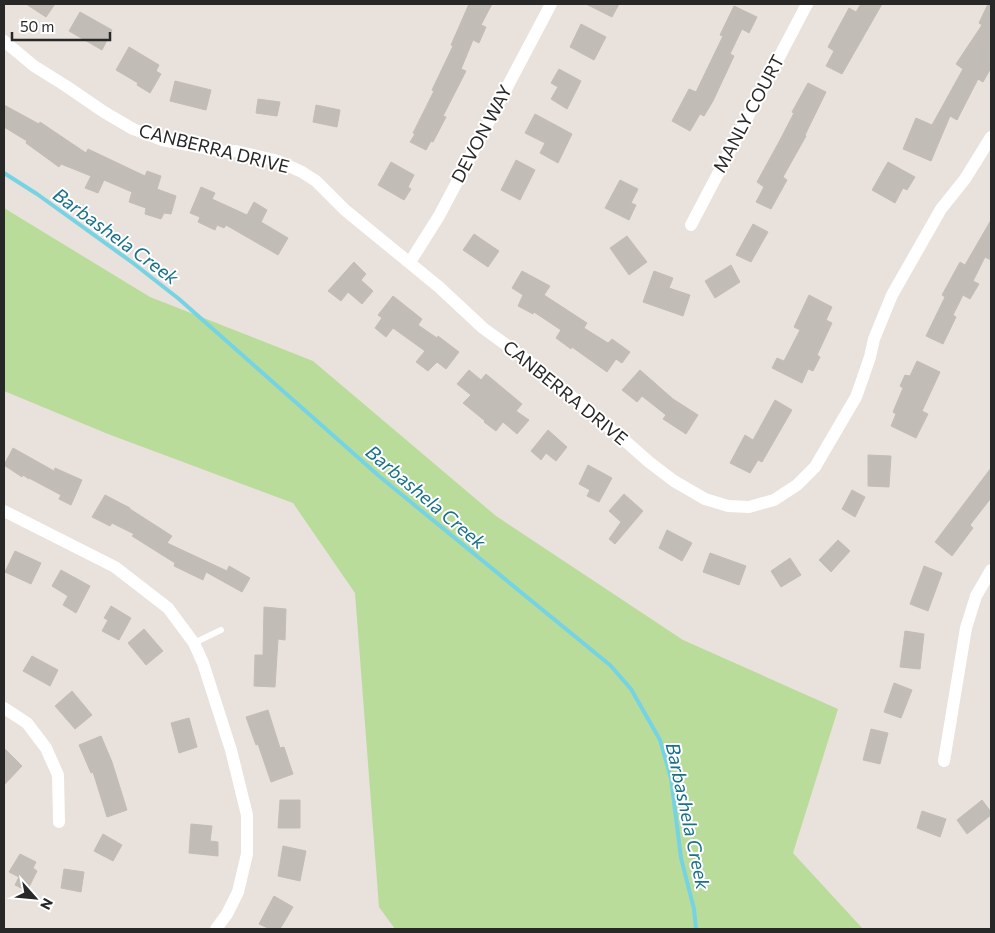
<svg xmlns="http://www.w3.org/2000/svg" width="995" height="933" font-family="Commissioner,sans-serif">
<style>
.green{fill:#b9dc9b}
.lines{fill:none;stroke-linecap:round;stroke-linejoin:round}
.stream{stroke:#76d3e3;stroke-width:4}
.building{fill:#c2bcb6;stroke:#c4bdb5}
.service{stroke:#fff;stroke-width:6}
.minor{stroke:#fff;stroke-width:12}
.labels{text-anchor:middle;stroke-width:4;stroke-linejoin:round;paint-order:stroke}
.street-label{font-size:18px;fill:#282828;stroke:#fff}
.water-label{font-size:19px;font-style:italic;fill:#18718b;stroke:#fff}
</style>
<rect width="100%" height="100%" fill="#e9e1db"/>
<path class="green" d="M4,208L150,297L313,361L496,516L683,640L838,709L793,853L863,929H395L379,907L355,593L293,503L108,434L4,391Z"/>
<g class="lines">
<path class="stream" d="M4,173L37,194L133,263L179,299L379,476L610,665L631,689L660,740L671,778L681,858L694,909L696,929"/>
</g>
<path class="building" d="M26,4H55L46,17Z
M469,4H492L481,25L486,27L479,43L473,40L461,69L466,71L443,116L446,117L433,142L431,141L426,150L410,142L415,134L413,133L434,91L432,90L453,46L451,45Z
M586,4H619L612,17Z
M861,4H882L842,74L826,66L834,51L828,47L849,8L856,12Z
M988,4H991V68L983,82L978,79L957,120L950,116L931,161L903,149L916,118L932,125L963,69L956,64L982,25L979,23Z
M734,6L757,17L749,33L742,29L730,54L734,56L713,101L704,116L700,114L690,131L672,121L689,89L696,92L723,36L720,35Z
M80,12L112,30L102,50L69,31Z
M581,24L606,37L594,60L570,47Z
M129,47L159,65L156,71L161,74L150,93L137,85L138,83L116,70Z
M559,69L581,81L567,109L551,99L558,87L551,83Z
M175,81L211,90L206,110L170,101Z
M808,83L826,92L805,135L806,136L783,177L787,180L771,209L756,202L764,187L757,182L780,140L794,113L792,112Z
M258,99L280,102L277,116L256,113Z
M4,105L39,124L40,122L86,153L88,149L145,176L147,171L161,176L157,189L176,196L171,214L164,213L161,219L145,214L146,208L129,202L132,192L104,180L98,193L85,188L91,176L61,164L59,167L26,143L27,141L4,127Z
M316,105L340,110L337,127L313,122Z
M535,114L572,134L558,163L540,153L545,143L525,133Z
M516,160L535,170L520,200L501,190Z
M391,162L414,175L408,187L411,189L404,200L378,185Z
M888,162L915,177L907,190L903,188L895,203L872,190Z
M620,180L638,189L631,203L636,205L629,220L605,208Z
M201,187L215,193L212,199L247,215L254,202L267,210L261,222L288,238L278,255L226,225L224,228L217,225L215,230L198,222L200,217L190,213Z
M991,220V260L985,257L973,281L979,284L970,299L963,295L953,315L956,317L943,344L926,336L945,297L942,295L960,262L965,265Z
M753,224L768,232L751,262L736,255Z
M474,234L499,251L488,267L463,250Z
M627,236L647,262L629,275L610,248Z
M354,262L366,274L361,280L373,291L362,304L348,292L341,301L328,291Z
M731,265L740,282L715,298L705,281Z
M522,271L550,286L544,295L587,323L584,328L608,343L612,339L630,352L622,363L616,359L607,372L572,347L571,349L556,338L561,330L534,312L533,314L518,306L523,295L512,288Z
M654,271L673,278L669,288L690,295L683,316L643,302Z
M809,295L832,307L826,320L832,323L817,355L820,357L813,371L808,369L802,383L772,368L777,358L784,361L800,330L794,327Z
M393,296L422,319L418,325L437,338L438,336L459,352L446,369L437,362L428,371L416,362L425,351L393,328L386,337L375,328L382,318L378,315Z
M917,361L940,372L922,411L928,414L916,438L891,426L896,414L893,412L903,388L900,386L905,375L910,376Z
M469,370L481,380L486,374L522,404L516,411L529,420L517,434L503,422L496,431L484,422L485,421L463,403L471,395L457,384Z
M640,370L673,399L698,415L686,434L663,419L666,415L642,396L637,402L622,390Z
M775,400L792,410L762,462L758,460L750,473L730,463L745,435L753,440Z
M548,430L567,447L556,461L546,453L541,460L531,451Z
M13,448L54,471L55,468L82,480L71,505L59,499L61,495L29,478V479L23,475L22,477L4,465Z
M868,455L891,456L889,487L868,486Z
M588,465L612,478L599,502L587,496L590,490L579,484Z
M991,468V498L970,525L973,528L952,556L935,542Z
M852,490L865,497L855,517L842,509Z
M624,494L643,511L615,544L609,539L621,522L609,511Z
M105,495L130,508V509L172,536L167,543L227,571L229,566L250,578L242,592L206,572L203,580L174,566L175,563L132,536L134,534L112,523L110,526L92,517Z
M667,530L692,543L682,561L659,548Z
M838,540L850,551L831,572L819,560Z
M15,551L41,563L31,584L5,572Z
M710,553L746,566L739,585L703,572Z
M790,558L801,575L781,587L771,571Z
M924,566L942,573L928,611L910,604Z
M61,570L90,586L76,613L63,605L68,596L52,586Z
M111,606L131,618L119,640L102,631L108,620L104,618Z
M264,607L286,609L285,640L278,639L275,687L254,686L255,655H263Z
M144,629L163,651L146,665L128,643Z
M905,631L924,634L920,669L900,667Z
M32,656L58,670L50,686L23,671Z
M894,683L912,690L901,718L884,712Z
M72,691L92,715L75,729L55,706Z
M268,710L280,748L284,747L293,774L271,782L258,744L256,745L246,717Z
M189,718L197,747L179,753L171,723Z
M871,729L888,733L880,764L863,760Z
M101,736L112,762L127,810L107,817L93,772L91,773L79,745Z
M4,748L22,766L4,785Z
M280,800H300V828H278Z
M982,800L991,812V815L967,834L957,820Z
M922,811L946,819L940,837L917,828Z
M191,824L212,826L210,841L218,842V856L189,853Z
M103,834L122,845L113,861L94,851Z
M283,846L306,851L300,881L278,876Z
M20,854L36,862L33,868L37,871L27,891L15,885L19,877L9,872Z
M64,869L84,872L81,892L61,888Z
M274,896L293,907L280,929H270L259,924Z"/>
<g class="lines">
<path class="service" d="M194,643L221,630"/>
<path class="minor" d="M4,41L34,66L66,86L104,112L133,129L162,140L226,152L236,151L278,161L302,172L316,181L345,210L439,287L483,328L535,366L623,439L649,462L674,481L705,499L728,506L749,507L774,500L797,485L815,467L856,397L860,386L870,357L874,339L892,295L941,209L965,179L991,137
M691,225L807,4
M410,262L439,216L551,4
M4,511L115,567L168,608L194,643L203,663L231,750L247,815V854L238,892L227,914L216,929
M4,708L27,723L46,748L58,775L59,822
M944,761L966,628L976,596L991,570"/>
</g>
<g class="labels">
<g class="street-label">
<text transform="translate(749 114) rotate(-62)" y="6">MANLY COURT</text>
<text transform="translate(482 134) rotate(-62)" y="6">DEVON WAY</text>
<text transform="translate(214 149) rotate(14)" y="6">CANBERRA DRIVE</text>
<text transform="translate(565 393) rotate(39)" y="6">CANBERRA DRIVE</text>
</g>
<g class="water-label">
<text transform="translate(116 236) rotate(36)" y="7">Barbashela Creek</text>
<text transform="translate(426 497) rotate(40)" y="7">Barbashela Creek</text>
<text transform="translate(688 816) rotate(78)" y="7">Barbashela Creek</text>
</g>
</g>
<rect width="995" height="933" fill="none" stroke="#282828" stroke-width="10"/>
<g transform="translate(35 898) rotate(117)" stroke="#ffffff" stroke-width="4" paint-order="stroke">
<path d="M0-4L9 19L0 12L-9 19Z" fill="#282828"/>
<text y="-8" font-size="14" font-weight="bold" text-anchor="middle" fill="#282828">N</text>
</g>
<path d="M12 32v8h98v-8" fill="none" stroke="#282828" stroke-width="2.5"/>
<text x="20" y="32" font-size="15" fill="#282828" stroke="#ffffff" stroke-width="4" paint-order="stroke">50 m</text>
</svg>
